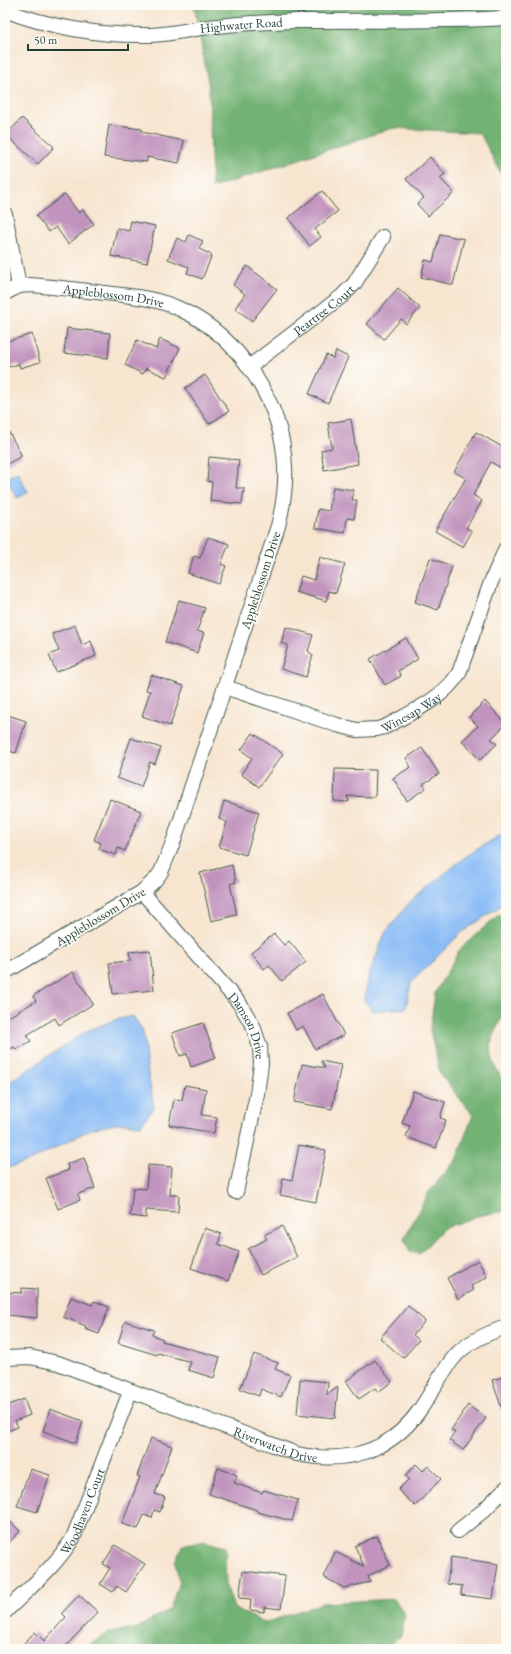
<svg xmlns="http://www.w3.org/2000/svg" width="511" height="1654" font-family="'EB Garamond',serif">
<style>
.forest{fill:#73b274;stroke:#497854}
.water{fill:#88bbf6;stroke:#547c95}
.building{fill:#c194be}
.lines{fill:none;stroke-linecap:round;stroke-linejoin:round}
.minor-casing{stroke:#3f564b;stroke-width:16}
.minor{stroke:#fff;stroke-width:14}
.labels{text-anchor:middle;stroke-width:3.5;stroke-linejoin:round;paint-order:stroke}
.street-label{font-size:13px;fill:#1f3d34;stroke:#fdfcf7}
</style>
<rect width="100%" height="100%" fill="#fdfcf7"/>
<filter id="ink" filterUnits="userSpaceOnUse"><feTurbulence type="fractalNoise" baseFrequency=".025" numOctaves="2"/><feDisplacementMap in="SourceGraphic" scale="8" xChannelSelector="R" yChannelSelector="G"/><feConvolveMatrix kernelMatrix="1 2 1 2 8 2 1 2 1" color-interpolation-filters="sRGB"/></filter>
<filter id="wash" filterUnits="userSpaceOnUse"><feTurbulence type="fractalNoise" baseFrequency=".012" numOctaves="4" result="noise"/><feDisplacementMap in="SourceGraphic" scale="16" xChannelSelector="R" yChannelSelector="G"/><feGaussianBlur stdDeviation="0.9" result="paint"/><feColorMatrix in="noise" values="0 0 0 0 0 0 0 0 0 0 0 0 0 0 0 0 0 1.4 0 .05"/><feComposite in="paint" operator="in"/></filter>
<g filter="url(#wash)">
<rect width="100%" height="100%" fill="#f7e5d0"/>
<path class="forest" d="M194,5H506V184L480,133L393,128L212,188L209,88Z
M506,913V1012C485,1041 487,1057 506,1085V1211L477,1216L444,1228L419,1254L410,1252L404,1239L429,1192L456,1160L473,1115L440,1074L430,1030L435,993L460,949L497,916Z
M204,1541L225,1547L226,1585L234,1608L265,1623L322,1603L394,1599L405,1614L401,1636L383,1649H83L108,1633L137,1628L170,1609L179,1582L175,1561L183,1546Z"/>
<path class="water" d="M17,472L28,492L17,498L6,478Z
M502,834L506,839V902L461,933L411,983L406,1008L373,1011L364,1000L369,975L385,933L410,902L465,857Z
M133,1016L143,1031L147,1068L154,1107L141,1125L121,1123L91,1129L30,1161L5,1169V1085L86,1031L115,1020Z"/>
<g id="blocks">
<path class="building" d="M22,118L54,147L38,164L6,135Z
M109,125L142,129V132L184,141L179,163L147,157V162L104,157Z
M430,157L445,174L440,178L454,193L428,216L417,204L424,198L406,179Z
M322,191L338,211L315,229L321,237L310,246L288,218Z
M65,194L79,213L83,210L94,224L68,244L56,227L49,232L36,216Z
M131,221L155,226L147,263L111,256L117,228L129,231Z
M440,234L464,239L453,285L421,277L425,260L433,262Z
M189,235L203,241L199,249L212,255L202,279L187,273L189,267L168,259L177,238L186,242Z
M247,266L277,289L252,321L235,308L245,294L233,285Z
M398,288L420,308L406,324L401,319L384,339L367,324Z
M67,328L110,333L108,358L64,353Z
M32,334L40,362L20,368L19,364L5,368V342Z
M160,339L180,348L166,377L146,368L143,374L125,365L137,340L156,349Z
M336,351L348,357L328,403L309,394L326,355L333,358Z
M205,375L229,411L209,424L185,388Z
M351,419L358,464L324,470L321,450L332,448L328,423Z
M5,425L22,456L5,465Z
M476,432L506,449V471L491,462L473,495L482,501L466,528L472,531L463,547L435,531L466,478L454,472Z
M209,457L239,460L236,488H244L242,504L210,501L212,482L207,481Z
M333,487L354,490L352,500H357L354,519L347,518L345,533L315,528L318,509L329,511Z
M208,537L229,544L221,564L226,566L219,584L188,573L194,556L200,558Z
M320,557L345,564L336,593L329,591L326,601L296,592L301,576L314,580Z
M430,558L452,566L438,610L415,602Z
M179,600L205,608L197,631L204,633L197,653L165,642Z
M75,625L82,645L91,641L96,656L56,672L49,655L59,651L52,634Z
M286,627L313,635L308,651L313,655L306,677L281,669L288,645L281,643Z
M406,638L418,659L398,671L401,676L385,685L370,659Z
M151,675L184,686L170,726L142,716L150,691L146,690Z
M485,701L506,724L491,739L497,744L480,760L462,741L478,726L469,717Z
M5,714L26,721L16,753L5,750Z
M253,733L283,754L259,787L241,774L252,758L241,750Z
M131,738L161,748L155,764L150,762L141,787L117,778Z
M422,748L439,774L423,784L426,788L407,801L393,778L411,767L406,758Z
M335,769L376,770L375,797L347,796L349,802L334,801Z
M110,799L141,811L125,851L118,848L116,855L99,849L101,843L94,840Z
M224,801L259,812L246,855L219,847L227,822L219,819Z
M232,865L236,882L230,884L237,915L211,921L200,873Z
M274,934L284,945L289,941L306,962L282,981L269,965L264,969L251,952Z
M150,950L154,990L113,994L109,963L130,961L129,952Z
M73,972L93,1004L59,1025L55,1018L27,1035L31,1041L16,1050L14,1047L5,1052V1019L36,1001L33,996Z
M323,994L344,1035L315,1049L303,1026L296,1030L287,1013Z
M203,1023L216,1058L191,1067L187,1054L180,1056L172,1033Z
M321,1061L341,1065L332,1109L294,1102L302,1064L325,1068Z
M185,1085L206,1089L202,1115L217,1117L214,1133L169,1125L174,1099L182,1100Z
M413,1091L445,1102L440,1118L446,1120L436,1148L406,1137L410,1126L402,1123Z
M299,1145L326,1150L316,1202L280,1195L283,1178L292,1180Z
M84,1158L95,1188L78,1194L80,1200L58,1209L46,1178L69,1170L67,1164Z
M148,1165L172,1167L170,1195H179L178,1212L146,1210V1218L130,1216L133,1188L146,1189Z
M282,1226L297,1257L261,1275L248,1249L267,1239L264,1235Z
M205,1228L221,1234L218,1244L239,1252L228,1281L191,1268Z
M478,1260L487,1277L471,1286L474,1290L458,1299L447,1278Z
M22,1288L37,1289V1318L5,1315V1292L22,1293Z
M71,1297L92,1305L94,1301L109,1307L99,1334L85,1329L86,1326L63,1317Z
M408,1306L425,1321L413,1335L419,1340L403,1358L380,1338Z
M125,1321L154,1330L152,1335L163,1339L162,1341L220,1357L214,1378L188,1370L191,1362L158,1353L157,1355L118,1343Z
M254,1354L278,1363L275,1369L290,1375L281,1397L261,1389L259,1396L240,1389Z
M375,1360L392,1382L378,1392L375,1388L359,1399L346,1381Z
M506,1376V1415H504L492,1380Z
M300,1379L328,1382L327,1395L338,1387L335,1418L297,1414Z
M5,1397L9,1405L24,1399L30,1415L15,1421L18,1427L5,1432Z
M468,1405L486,1418L463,1450L449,1440L455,1432L451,1430Z
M50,1409L83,1421L76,1443L43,1431Z
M151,1438L172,1446L155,1494L165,1497L160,1512L154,1510L152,1518L144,1515L138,1529L122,1524L140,1477L137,1476Z
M416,1464L423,1471L428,1466L441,1479L415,1506L398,1490L409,1479L405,1476Z
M218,1468L237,1475L234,1483L262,1493L263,1490L298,1500L292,1521L257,1512V1510L209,1494Z
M30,1469L50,1475L37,1512L17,1506Z
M5,1517L20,1531L5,1547Z
M377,1536L390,1565L368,1576L370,1582L344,1588L324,1577L335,1552L364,1566L355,1546Z
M115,1545L145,1564L126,1592L117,1586L113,1592L100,1584L110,1568L103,1564Z
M451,1557L498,1564L493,1599L461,1595L462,1586L447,1584Z
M243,1571L285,1576L281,1609L264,1607V1612L250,1610L251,1599L239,1598Z
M79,1595L98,1612L63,1649H18L35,1632L44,1641L66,1617L62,1613Z"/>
</g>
</g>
<g filter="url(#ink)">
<use href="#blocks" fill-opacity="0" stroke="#3f564b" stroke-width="1"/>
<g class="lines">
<defs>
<g id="minor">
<path id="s1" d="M5,10C47,27 102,36 147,35C165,35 183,31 201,28C232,24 263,22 294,21C365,20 435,22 506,18"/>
<path d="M5,214L19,286"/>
<path id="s2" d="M5,293L19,286L30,285C55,287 80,290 105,293C131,296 158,298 182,310C239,337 283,403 285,467C286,487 283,507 278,526L174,840L161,872L155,880L142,892L5,972"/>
<path id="s3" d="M249,367L342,296L354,284L383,237"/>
<path id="s4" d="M225,687L337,725L357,730L377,729L385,727C410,713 443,699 459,673L491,582L506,548"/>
<path id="s5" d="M142,892L240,1004L253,1026L260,1047L261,1064L257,1094L236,1192"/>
<path id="s6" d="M5,1358L30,1357L58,1363L297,1454C345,1464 389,1453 419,1411C432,1393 441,1372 456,1355C469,1341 488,1333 506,1327"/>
<path d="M458,1531L483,1511L506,1488"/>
<path id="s7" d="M5,1612C29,1588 55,1567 73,1538L130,1392"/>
</g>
</defs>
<use href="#minor" class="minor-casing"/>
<use href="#minor" class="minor"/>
</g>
</g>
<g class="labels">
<g class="street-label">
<text dy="5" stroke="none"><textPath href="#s1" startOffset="240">Highwater Road</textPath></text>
<text dy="5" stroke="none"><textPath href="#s2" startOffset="111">Appleblossom Drive</textPath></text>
<text dy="5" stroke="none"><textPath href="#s3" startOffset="94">Peartree Court</textPath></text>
<text transform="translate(260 580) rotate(-72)" y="5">Appleblossom Drive</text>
<text dy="5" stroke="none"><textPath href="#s4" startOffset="197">Winesap Way</textPath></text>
<text transform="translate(100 916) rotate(-31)" y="5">Appleblossom Drive</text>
<text dy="5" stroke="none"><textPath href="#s5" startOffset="172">Damson Drive</textPath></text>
<text dy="5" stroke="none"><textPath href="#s6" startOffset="286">Riverwatch Drive</textPath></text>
<text dy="5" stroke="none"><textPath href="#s7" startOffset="129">Woodhaven Court</textPath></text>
</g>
</g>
<rect width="511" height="1654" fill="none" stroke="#fdfcf7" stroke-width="20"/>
<path d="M28 44v6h100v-6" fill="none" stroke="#1f3d34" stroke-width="2"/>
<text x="34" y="44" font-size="12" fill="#1f3d34" stroke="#fdfcf7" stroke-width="3" paint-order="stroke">50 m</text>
</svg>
